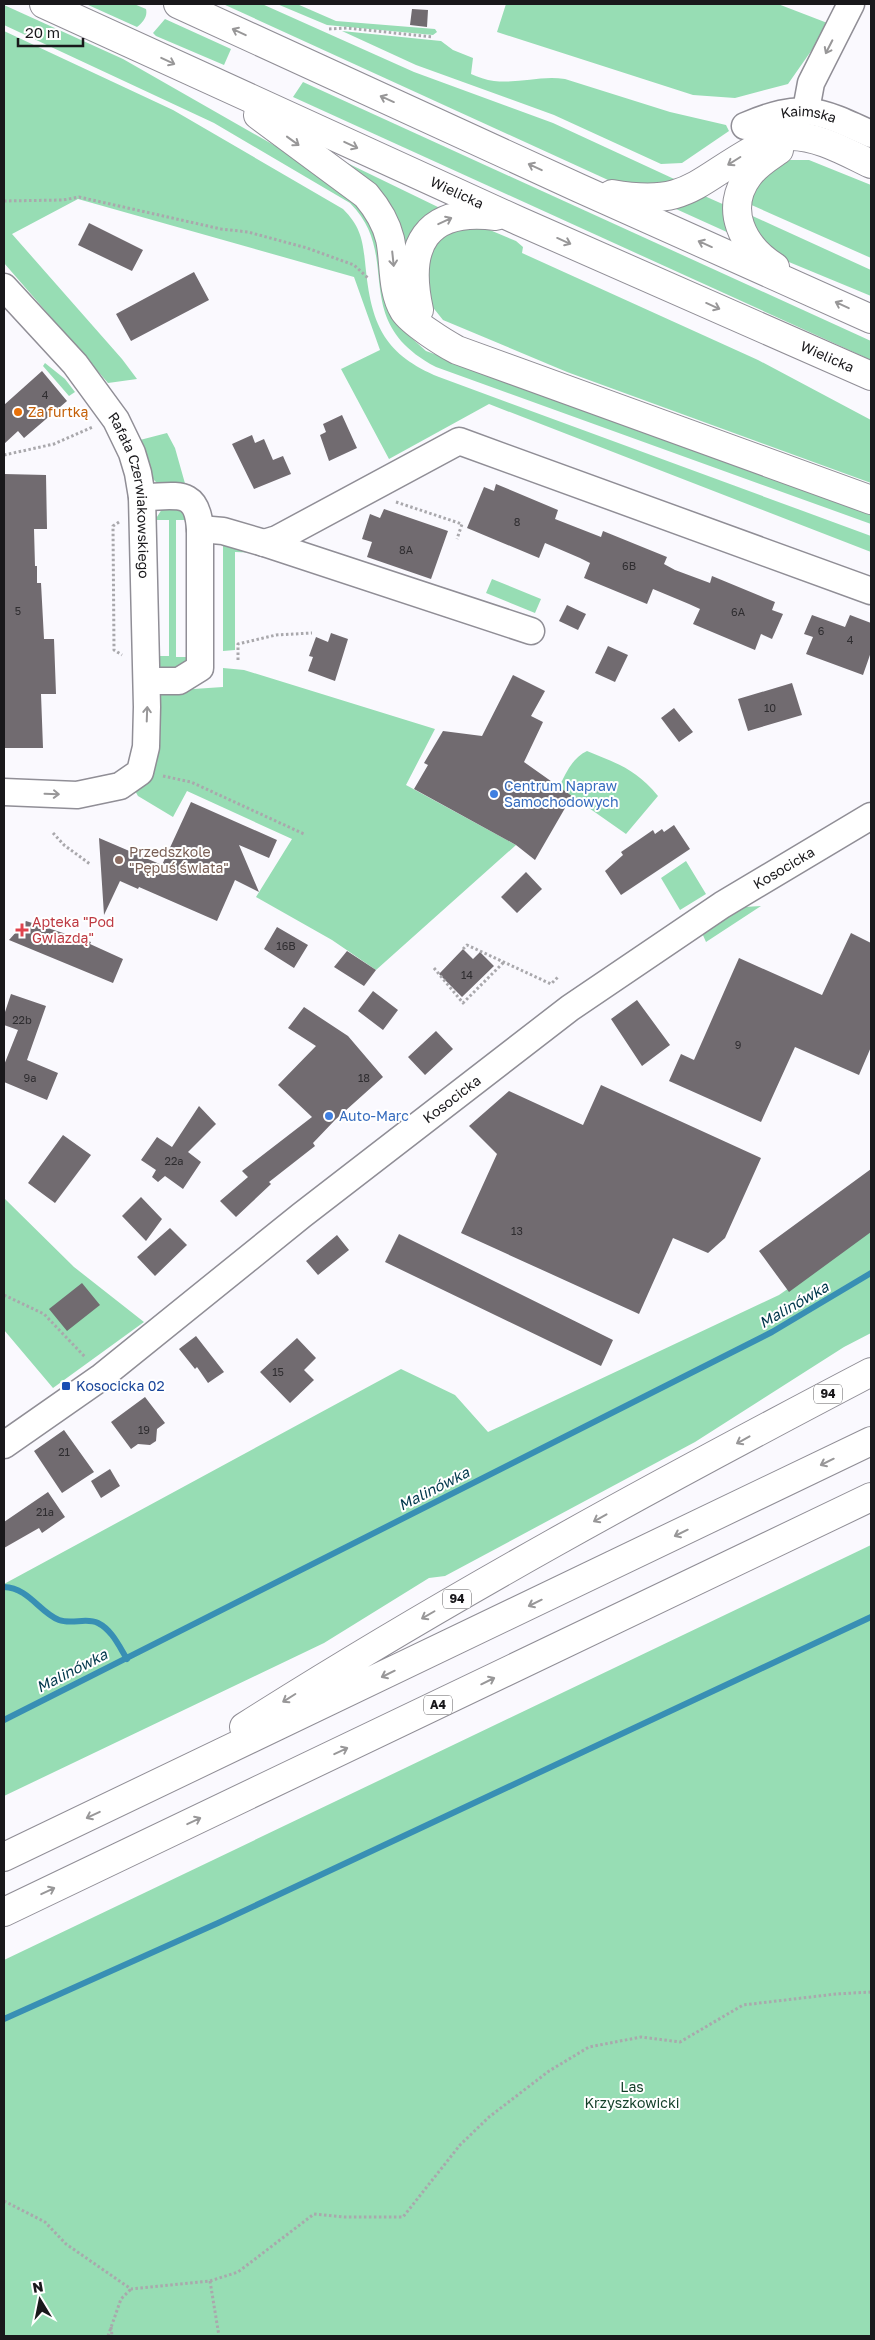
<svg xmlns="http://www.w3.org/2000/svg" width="875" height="2340" font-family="'Golos Text',sans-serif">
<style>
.green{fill:#97ddb4}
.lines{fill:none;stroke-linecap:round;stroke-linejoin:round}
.stream{stroke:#388fb4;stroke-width:6}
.building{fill:#716b70}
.minor-casing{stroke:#908e96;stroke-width:29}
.major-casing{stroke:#908e96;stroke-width:30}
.highway-casing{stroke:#908e96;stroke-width:30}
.path{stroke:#a9a8ac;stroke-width:3;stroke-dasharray:2.5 2.5;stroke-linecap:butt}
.minor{stroke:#fff;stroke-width:26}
.major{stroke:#fff;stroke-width:28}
.highway{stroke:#fff;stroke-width:28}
.oneway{stroke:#989798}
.food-dot{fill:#e8710a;stroke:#fff;stroke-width:2}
.shop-dot{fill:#3f7fe0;stroke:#fff;stroke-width:2}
.education-dot{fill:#8d6e63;stroke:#fff;stroke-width:2}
.health-dot{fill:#e0444e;stroke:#fff;stroke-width:2}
.transit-dot{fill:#1a4fb4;stroke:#fff;stroke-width:2}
.labels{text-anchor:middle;stroke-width:4;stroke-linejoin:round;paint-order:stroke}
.number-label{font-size:11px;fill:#2f2d30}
.shield{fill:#fff;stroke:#5e5d5f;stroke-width:1}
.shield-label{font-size:12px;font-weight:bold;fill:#19181b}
.street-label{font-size:14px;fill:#19181b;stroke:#fff}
.food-label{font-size:14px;fill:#c56008;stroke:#fff;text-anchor:start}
.shop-label{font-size:14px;fill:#366cbe;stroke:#fff;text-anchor:start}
.education-label{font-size:14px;fill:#785e54;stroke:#fff;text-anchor:start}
.health-label{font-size:14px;fill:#be3a42;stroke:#fff;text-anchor:start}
.transit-label{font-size:14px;fill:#164399;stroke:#fff;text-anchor:start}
.park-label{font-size:14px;fill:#123f28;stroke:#fff}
.water-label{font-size:15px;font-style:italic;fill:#00374b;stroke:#fff}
</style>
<rect width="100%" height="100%" fill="#faf9fe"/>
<path class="green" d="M86,4H134L146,9C148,17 142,23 137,27Z
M223,4H262L414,72L553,123L685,184L619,185Z
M277,4H297L336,21L435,29L437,32L433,35L327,25Z
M506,4H778L830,24L788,84L735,98L693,95L497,32Z
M4,5L123,59L307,164L369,210L406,333L426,351L871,514V524L436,367C347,320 404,257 350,203L214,123L4,25Z
M165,19L231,49L224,65L156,36L153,33Z
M4,31L173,110L343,209C363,229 363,244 366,271C372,327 386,355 439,377L871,536V552L489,404L389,459L341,369L380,350L354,277L78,199L12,234L122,359L137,379L108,383L4,263Z
M342,31L441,41L453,50L473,58L471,74C478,77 486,80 494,81C518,84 541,75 565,79L670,112L726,125L729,131L682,163L661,164L554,115L416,65Z
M303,82L871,341V360L293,97Z
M790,160H809L871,185V258L747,203L754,185L780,163Z
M343,161L442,209L407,253L341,165Z
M700,194L727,206L729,233L676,209V205Z
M746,213L871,270V296L772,255Z
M478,225L516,241L523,247L522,253L758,360L871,420V483L567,372L443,320L431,305L423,263L442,232Z
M45,363L65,379L75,392L69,396L43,366Z
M167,433L175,448L186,487L159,485L152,478L140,440Z
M178,505L190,520H176V657H190L187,667L159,671L155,656H169V520H155L162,509Z
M223,538L268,553L235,552V650L223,651Z
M492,579L541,599L535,613L486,593Z
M223,668L244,670L435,729L406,785L516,845L376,970L332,940L256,897L292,839L187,791L173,817L138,796L134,789L156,697L164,691L223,687Z
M587,751C618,764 636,769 658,796L626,834L559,787C566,773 572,758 587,751Z
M686,861L706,894L680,910L661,878Z
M761,906L706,942L702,933L744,907Z
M4,1198L74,1267L144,1322L53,1388L4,1330Z
M871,1231V1333L844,1347L695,1442L445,1576L429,1578L324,1643L4,1796V1584L401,1369L455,1395L488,1432L779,1295Z
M871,1545V2336H4V1960Z"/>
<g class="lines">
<path class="stream" d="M4,1587C29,1588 39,1612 59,1620C72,1625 86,1617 98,1623C112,1630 119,1646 127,1659
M4,1720L772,1332L871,1273
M4,2019L218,1923L871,1617"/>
</g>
<path class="building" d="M412,9L428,10L427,27L410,25Z
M89,223L143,250L132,271L78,245Z
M194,272L209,300L131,341L116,314Z
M42,371L67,401L24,438L18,431L4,444V405Z
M342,415L357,448L329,461L320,435L326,432L323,424Z
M252,435L255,443L264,439L273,460L283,456L291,474L254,489L232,444Z
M4,474L46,475L47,529H34L35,566H37V583H41L44,639H54L56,694H41L43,748H4L5,639H4Z
M496,484L558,510L555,519L601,537L603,531L667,557L664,564L675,570L710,583L712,576L775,602L772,610L783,614L772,639L761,634L755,650L693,624L700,609L689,604L653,589L647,604L584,578L590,563L580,558L545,543L539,558L467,528L484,487L494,491Z
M384,509L448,531L431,579L367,557L372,542L362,539L370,514L380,518Z
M567,605L586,614L578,630L559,621Z
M812,615L845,627L850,615L871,623V652L863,675L806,654L813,637L804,634Z
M331,633L348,639L335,681L308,671L313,657L309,656L316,637L328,642Z
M608,646L628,655L615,682L595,673Z
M513,675L545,691L531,716L543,722L524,762L572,796L535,860L516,845L414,789L428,765L424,763L443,731L482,736Z
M792,683L802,715L748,731L738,699Z
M674,708L693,732L679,742L661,718Z
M191,802L277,840L269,858L239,845L259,892L235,880L217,921L139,887L138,889L120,881L104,915L99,838L162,865Z
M674,825L690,849L621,895L605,871L623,855L621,852L653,830L655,834L662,829L664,832Z
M526,872L542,889L517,913L501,897Z
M26,921L91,942L90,944L123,959L113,983L9,940Z
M277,927L308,945L294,968L264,949Z
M851,933L871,943V1047L859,1075L795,1047L761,1122L669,1081L681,1054L694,1060L739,958L822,995Z
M463,949L473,959L480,952L494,966L462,997L439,974Z
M347,951L376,970L364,986L334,967Z
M373,991L398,1010L383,1030L358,1011Z
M11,994L46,1006L27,1060L58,1073L47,1100L4,1082V1065L18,1030L4,1025V1015Z
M637,1000L670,1045L642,1066L611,1019Z
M304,1007L348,1036L383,1077L335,1120L313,1143L315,1146L269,1182L271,1184L236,1217L220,1201L248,1177L242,1171L312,1117L278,1085L316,1046L288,1028Z
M436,1031L453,1049L425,1075L408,1057Z
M601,1085L761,1158L725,1238L708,1253L673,1238L639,1314L461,1233L497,1154L469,1126L509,1091L583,1125Z
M199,1106L216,1124L188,1152L201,1162L183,1189L165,1176L158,1182L152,1177L156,1170L141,1160L157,1137L172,1147Z
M63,1135L91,1155L55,1203L28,1183Z
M871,1169V1232L789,1292L759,1251Z
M141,1197L162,1219L146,1241L122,1216Z
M170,1228L187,1245L155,1276L137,1257Z
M399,1234L613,1340L601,1366L385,1262Z
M337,1235L349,1250L318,1275L306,1261Z
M82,1283L100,1305L67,1331L49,1309Z
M196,1336L224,1372L208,1383L197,1367L195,1369L179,1349Z
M297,1338L316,1358L304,1370L314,1380L290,1403L260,1372Z
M145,1397L165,1423L157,1429L156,1441L150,1445L138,1444L131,1449L111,1422Z
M64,1430L94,1472L62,1493L34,1451Z
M110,1469L120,1486L101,1498L91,1481Z
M48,1492L65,1517L42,1533L39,1528L4,1548V1522Z"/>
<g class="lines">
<defs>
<g id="minor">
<path d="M806,110L811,83L851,4"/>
<path id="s1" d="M745,126C802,102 817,109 871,134"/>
<path id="s2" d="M4,287L75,364L116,420L132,453L138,473L142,497L147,707L146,747L140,772L120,786L77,795L4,792"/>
<path d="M142,497C176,497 197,487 200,529V668L179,681H147"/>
<path d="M200,529L223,531L264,543L531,631"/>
<path d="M264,543L277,539L459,441L871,591"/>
<path id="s3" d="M4,1445L100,1378L302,1215L570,1008L722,905L871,816"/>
</g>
<g id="major">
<path id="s4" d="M44,4L519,221L871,376"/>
<path d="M178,4L579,188L871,319"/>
<path d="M258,115L366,195C377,208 386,222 390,239C395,262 391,289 404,311C412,323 444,343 457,350L871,500"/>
<path d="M612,194C686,207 694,183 753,150C764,144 775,136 788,136C817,135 846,152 871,164"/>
<path d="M775,267C743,247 723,209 749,175C757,164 769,157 779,150"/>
<path d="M419,310C405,246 425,207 496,216"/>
</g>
<path id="highway" d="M244,1727C447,1598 659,1483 871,1372
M4,1857L871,1441
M4,1912L871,1497"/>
</defs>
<use href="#minor" class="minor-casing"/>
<use href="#major" class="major-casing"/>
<use href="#highway" class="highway-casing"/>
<path class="path" d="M329,29L347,28L433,37
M4,201L63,200L79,197L221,229L248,232L307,248L354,265L369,279
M4,455L54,444L93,427
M396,502L462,524L457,539
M119,522L113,526L114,650L122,655
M238,660V644L276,635L312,633
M163,776L191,782L304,834
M53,833L64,845L90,864
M463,949L467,945L551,984L559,976
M434,968L463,1003L504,962
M4,1295L44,1314L86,1358
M4,2201L45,2222L66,2244L131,2289L210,2281L238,2272L314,2214L344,2217H403L460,2145L489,2117L549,2071L589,2047L641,2037L680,2042L743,2005L836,1994L871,1992
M210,2281L219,2336
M111,2327L112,2336
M108,2336L121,2299L131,2289"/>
<use href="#minor" class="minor"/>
<use href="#major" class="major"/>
<use href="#highway" class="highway"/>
</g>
<defs><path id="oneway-shaft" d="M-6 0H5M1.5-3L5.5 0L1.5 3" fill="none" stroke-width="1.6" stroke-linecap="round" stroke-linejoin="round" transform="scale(1.25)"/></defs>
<g class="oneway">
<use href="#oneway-shaft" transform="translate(239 32) rotate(-155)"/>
<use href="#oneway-shaft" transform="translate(829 47) rotate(117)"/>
<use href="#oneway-shaft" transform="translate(168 61) rotate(25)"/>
<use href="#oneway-shaft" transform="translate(387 99) rotate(-156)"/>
<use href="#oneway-shaft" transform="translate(293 141) rotate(36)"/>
<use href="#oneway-shaft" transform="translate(351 145) rotate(25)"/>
<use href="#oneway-shaft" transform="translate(734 161) rotate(148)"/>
<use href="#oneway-shaft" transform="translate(535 167) rotate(-155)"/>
<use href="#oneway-shaft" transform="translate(445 221) rotate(-25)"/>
<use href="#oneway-shaft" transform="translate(564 241) rotate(24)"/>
<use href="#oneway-shaft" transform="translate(705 244) rotate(-156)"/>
<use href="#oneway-shaft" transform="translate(393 259) rotate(84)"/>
<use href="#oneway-shaft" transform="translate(842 305) rotate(-155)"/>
<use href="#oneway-shaft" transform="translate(713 306) rotate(24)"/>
<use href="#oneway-shaft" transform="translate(147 714) rotate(-88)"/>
<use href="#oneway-shaft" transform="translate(52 794) rotate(2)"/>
<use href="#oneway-shaft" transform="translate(743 1440) rotate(151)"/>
<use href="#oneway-shaft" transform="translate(827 1462) rotate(154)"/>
<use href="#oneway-shaft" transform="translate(600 1518) rotate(151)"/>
<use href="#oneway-shaft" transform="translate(681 1533) rotate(154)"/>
<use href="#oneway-shaft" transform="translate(535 1603) rotate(154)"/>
<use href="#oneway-shaft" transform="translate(428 1615) rotate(150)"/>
<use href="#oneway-shaft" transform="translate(388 1674) rotate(154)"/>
<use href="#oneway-shaft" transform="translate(488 1681) rotate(-26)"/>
<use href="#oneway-shaft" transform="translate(289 1698) rotate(148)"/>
<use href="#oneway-shaft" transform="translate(341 1751) rotate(-25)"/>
<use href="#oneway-shaft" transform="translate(93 1815) rotate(155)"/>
<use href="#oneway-shaft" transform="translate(194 1821) rotate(-25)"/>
<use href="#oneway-shaft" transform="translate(48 1891) rotate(-25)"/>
</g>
<circle class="food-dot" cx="18" cy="412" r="5"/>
<g class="shop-dot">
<circle cx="494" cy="794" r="5"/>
<circle cx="329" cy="1116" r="5"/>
</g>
<circle class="education-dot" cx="119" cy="860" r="5"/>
<path class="health-dot" d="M19.5 922.5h5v5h5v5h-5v5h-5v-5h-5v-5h5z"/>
<rect class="transit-dot" x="61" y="1381" width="10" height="10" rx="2.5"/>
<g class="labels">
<g class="number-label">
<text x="45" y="399">4</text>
<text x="517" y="526">8</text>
<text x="406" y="554">8A</text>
<text x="629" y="570">6B</text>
<text x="18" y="615">5</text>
<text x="738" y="616">6A</text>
<text x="821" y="635">6</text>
<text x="850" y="644">4</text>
<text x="770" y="712">10</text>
<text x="286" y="950">16B</text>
<text x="467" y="979">14</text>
<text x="22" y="1024">22b</text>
<text x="738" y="1049">9</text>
<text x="30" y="1082">9a</text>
<text x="364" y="1082">18</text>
<text x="174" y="1165">22a</text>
<text x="517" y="1235">13</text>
<text x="278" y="1376">15</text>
<text x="144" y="1434">19</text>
<text x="64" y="1456">21</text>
<text x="45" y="1516">21a</text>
</g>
<g class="shield">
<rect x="814" y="1384.5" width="28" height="19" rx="4"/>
<rect x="443" y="1589.5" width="28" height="19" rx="4"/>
<rect x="424" y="1695.5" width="28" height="19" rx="4"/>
</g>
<g class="shield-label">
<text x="828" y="1398">94</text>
<text x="457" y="1603">94</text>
<text x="438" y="1709">A4</text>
</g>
<g class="street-label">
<text dy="5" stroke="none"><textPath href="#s1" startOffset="66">Kaimska</textPath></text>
<text dy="5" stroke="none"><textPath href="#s4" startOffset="454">Wielicka</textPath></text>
<text dy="5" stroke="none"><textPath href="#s4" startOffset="859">Wielicka</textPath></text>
<text dy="5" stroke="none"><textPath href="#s2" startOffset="252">Rafała Czerwiakowskiego</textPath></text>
<text dy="5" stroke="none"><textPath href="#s3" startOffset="971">Kosocicka</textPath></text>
<text dy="5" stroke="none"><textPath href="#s3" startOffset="566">Kosocicka</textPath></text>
</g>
<g class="food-label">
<text x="28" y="417">Za furtką</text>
</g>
<g class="shop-label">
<text x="504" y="791">Centrum Napraw<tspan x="504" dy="16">Samochodowych</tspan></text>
<text x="339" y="1121">Auto-Marc</text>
</g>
<g class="education-label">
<text x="129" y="857">Przedszkole<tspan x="129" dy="16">"Pępuś świata"</tspan></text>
</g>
<g class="health-label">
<text x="32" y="927">Apteka "Pod<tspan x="32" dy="16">Gwiazdą"</tspan></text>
</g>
<g class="transit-label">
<text x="76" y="1391">Kosocicka 02</text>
</g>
<g class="park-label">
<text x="632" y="2092">Las<tspan x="632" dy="16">Krzyszkowicki</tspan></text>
</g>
<g class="water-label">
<text transform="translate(794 1305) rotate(-30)" y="5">Malinówka</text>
<text transform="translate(434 1489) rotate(-27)" y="5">Malinówka</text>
<text transform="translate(72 1671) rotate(-27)" y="5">Malinówka</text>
</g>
</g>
<rect width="875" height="2340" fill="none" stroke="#19181b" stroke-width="10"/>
<g transform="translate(40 2300) rotate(350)" stroke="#ffffff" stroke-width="4" paint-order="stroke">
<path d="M0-4L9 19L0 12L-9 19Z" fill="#19181b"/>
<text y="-8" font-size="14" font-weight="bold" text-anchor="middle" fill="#19181b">N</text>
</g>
<path d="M18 38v8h65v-8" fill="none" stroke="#19181b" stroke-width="2.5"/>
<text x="25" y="38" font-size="15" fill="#19181b" stroke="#ffffff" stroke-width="4" paint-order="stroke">20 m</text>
</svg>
